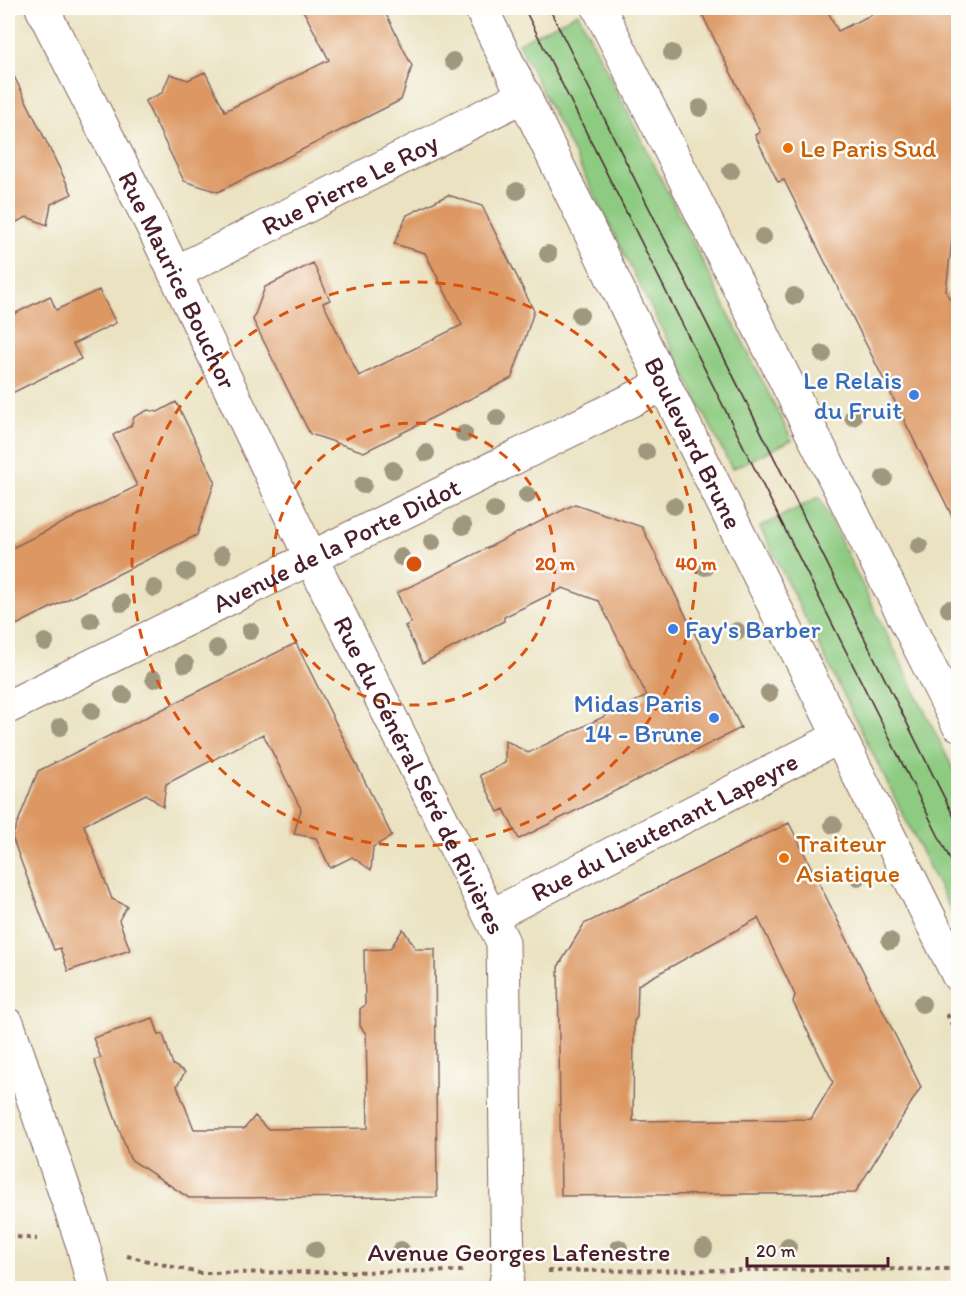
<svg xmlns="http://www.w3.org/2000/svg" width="966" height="1296" font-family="Itim,sans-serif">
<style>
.green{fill:#8dcb81;stroke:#6c7556;stroke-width:1.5}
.building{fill:#dc9762;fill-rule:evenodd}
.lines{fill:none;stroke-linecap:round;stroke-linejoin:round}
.minor-casing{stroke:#826360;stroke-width:35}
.primary-casing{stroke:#826360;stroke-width:35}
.path{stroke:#826360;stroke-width:4;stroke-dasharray:4.5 4.5;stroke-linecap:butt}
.minor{stroke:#fff;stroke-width:33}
.primary{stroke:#fff;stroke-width:33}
.tram{stroke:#4a1f2b;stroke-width:1.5}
.tree{fill:#9f987f}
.ring{fill:none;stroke:#d8530f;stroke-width:3;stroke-dasharray:10 8}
.food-dot{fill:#e8710a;stroke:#fdfcf7;stroke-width:2}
.shop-dot{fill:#3f7fe0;stroke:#fdfcf7;stroke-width:2}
.labels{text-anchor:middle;stroke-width:5;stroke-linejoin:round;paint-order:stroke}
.food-label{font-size:26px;fill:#c56008;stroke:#fdfcf7;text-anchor:start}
.street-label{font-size:26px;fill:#4a1f2b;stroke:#fdfcf7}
.shop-label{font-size:26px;fill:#366cbe;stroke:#fdfcf7;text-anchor:end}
.centre{fill:#d8530f;stroke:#fdfcf7;stroke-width:3}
.ring-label{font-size:18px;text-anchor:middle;font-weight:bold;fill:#d8530f;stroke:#fdfcf7;stroke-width:5;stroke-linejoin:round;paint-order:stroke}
</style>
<rect width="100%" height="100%" fill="#fdfcf7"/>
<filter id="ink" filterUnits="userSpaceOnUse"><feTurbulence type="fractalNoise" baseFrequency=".0167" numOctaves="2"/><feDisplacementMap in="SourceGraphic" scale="12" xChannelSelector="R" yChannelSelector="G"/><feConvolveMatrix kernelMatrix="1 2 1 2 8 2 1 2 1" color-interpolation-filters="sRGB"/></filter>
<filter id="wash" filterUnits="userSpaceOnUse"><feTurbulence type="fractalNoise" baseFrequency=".008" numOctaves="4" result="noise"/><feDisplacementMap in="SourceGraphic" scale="24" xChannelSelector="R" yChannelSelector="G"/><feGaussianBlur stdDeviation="1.35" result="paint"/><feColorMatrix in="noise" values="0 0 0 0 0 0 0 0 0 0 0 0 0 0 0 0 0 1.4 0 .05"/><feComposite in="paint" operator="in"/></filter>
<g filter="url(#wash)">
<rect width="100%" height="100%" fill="#eae2c1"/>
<path class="green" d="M578,13L792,440L732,469L518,43Z
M819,497L958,779V925L760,527Z"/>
<g id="blocks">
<path class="building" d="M302,8H383L412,66L401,100L218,192L184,181L145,101L162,93L170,74L188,80L205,72L225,111L329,60Z
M699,8H826L838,31L885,8H958V187L946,291L958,316V528L784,180L778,182L755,135L760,132Z
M8,64L72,194L51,204L47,225L27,217L8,226Z
M448,195L482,206L534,311L512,378L364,452L310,434L253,320L265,287L313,263L330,300L323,303L359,376L462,325L425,253L394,244L407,215Z
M99,290L116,323L73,344L81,359L8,395V317L50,296L56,310Z
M176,402L215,481L197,535L8,629V550L137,486L113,435L131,426L134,417L148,410L158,412Z
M575,504L642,527L741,728L519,839L504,809L498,812L480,775L505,763V740L528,753L647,696L599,601L563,588L504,617V621L423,663L405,626L411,623L397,593Z
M296,643L392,836L373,847L371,870L352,857L330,868L316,838L294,834L301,809L263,734L166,784L163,807L146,794L84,825L112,899L127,906L119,920L130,950L68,971L60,948L54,950L12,837L38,771Z
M789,823L921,1087L855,1193L561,1196L558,967L584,924ZM758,918L795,995L793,1002L833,1082L811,1119L633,1121L634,1021L637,1017L638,985Z
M403,929L416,949H435L437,1197L189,1198L130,1159L94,1060L101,1058L93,1038L153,1018L159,1035L163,1034L173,1065L185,1072L177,1086L194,1129H244L255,1116L267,1129L368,1128L366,1034L360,1026V1009L365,1005L364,950L390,949Z"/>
</g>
</g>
<g filter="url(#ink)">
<use href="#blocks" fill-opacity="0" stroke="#826360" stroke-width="1.5"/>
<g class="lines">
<defs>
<g id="minor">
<path id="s1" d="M42,8L153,227L310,556L503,942L508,1271L505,1288"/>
<path id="s2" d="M175,273L525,95"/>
<path id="s3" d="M8,707L664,384"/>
<path id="s4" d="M491,916L839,737"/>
<path d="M8,1025L83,1245L94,1288"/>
</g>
<g id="primary">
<path id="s5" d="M481,8L664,384L958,975"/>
<path d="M599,8L958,724"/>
</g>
</defs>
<use href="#minor" class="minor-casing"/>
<use href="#primary" class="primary-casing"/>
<path class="path" d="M947,1014L958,1038
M8,1236L37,1239
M127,1256L199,1273L466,1271
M548,1271L958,1269"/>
<use href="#minor" class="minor"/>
<use href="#primary" class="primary"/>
<path class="tram" d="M524,8L958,875
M549,8L958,825"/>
</g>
<g class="tree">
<circle cx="672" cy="53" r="9"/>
<circle cx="453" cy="61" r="9"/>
<circle cx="700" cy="108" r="9"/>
<circle cx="731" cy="171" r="9"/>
<circle cx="517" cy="191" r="9"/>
<circle cx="763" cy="237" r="9"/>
<circle cx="548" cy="254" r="9"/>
<circle cx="794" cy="296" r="9"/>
<circle cx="580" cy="315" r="9"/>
<circle cx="823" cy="354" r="9"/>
<circle cx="853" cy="417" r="9"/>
<circle cx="497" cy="418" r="9"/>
<circle cx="464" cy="434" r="9"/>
<circle cx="646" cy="452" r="9"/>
<circle cx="426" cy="453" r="9"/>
<circle cx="393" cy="470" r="9"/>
<circle cx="884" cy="478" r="9"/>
<circle cx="363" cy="485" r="9"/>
<circle cx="527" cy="495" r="9"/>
<circle cx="674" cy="506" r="9"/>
<circle cx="494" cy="510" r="9"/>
<circle cx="463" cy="526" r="9"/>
<circle cx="432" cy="542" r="9"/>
<circle cx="919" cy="546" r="9"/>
<circle cx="222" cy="555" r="9"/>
<circle cx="401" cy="557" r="9"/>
<circle cx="705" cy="567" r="9"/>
<circle cx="186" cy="572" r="9"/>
<circle cx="154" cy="588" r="9"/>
<circle cx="122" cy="603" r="9"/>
<circle cx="949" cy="609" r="9"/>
<circle cx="91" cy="620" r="9"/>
<circle cx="250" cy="631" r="9"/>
<circle cx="737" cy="631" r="9"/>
<circle cx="45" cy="642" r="9"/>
<circle cx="217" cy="648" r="9"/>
<circle cx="185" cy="664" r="9"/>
<circle cx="154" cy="679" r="9"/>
<circle cx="769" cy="693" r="9"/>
<circle cx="123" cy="695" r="9"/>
<circle cx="92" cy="711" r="9"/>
<circle cx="60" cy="727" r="9"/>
<circle cx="833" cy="825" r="9"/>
<circle cx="858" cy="877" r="9"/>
<circle cx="890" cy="941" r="9"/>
<circle cx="922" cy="1004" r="9"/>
<circle cx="788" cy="1247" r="9"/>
<circle cx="619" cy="1248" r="9"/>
<circle cx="704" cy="1248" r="9"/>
<circle cx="315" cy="1250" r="9"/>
<circle cx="401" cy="1250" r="9"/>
</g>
</g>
<g class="ring">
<circle cx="414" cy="564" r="141"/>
<circle cx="414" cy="564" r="282"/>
</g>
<g class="food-dot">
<circle cx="788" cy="148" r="6"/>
<circle cx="784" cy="858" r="6"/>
</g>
<g class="shop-dot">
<circle cx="914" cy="395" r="6"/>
<circle cx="673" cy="629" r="6"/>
<circle cx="714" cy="718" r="6"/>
</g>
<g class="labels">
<g class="food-label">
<text x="800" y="157">Le Paris Sud</text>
<text x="796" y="852">Traiteur<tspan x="796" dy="30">Asiatique</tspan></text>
</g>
<g class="street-label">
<text dy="9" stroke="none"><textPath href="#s2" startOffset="196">Rue Pierre Le Roy</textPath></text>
<text dy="9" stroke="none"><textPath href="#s1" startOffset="304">Rue Maurice Bouchor</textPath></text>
<text dy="9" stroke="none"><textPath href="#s5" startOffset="484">Boulevard Brune</textPath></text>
<text dy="9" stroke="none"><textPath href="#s3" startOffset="366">Avenue de la Porte Didot</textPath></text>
<text dy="9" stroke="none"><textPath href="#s1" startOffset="855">Rue du Général Séré de Rivières</textPath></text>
<text dy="9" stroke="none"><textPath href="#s4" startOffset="195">Rue du Lieutenant Lapeyre</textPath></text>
<text x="519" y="1261">Avenue Georges Lafenestre</text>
</g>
<g class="shop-label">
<text x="902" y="389">Le Relais<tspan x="902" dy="30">du Fruit</tspan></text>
<text x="685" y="638" text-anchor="start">Fay's Barber</text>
<text x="702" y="712">Midas Paris<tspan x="702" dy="30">14 - Brune</tspan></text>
</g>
</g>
<circle cx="414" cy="564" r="9" class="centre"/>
<g class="ring-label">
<text x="555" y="570">20 m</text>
<text x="696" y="570">40 m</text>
</g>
<rect width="966" height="1296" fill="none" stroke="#fdfcf7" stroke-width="30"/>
<path d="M747 1257v9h141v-9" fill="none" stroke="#4a1f2b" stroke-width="3"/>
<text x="756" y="1257" font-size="18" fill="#4a1f2b" stroke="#fdfcf7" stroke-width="4.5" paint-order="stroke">20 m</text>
</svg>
